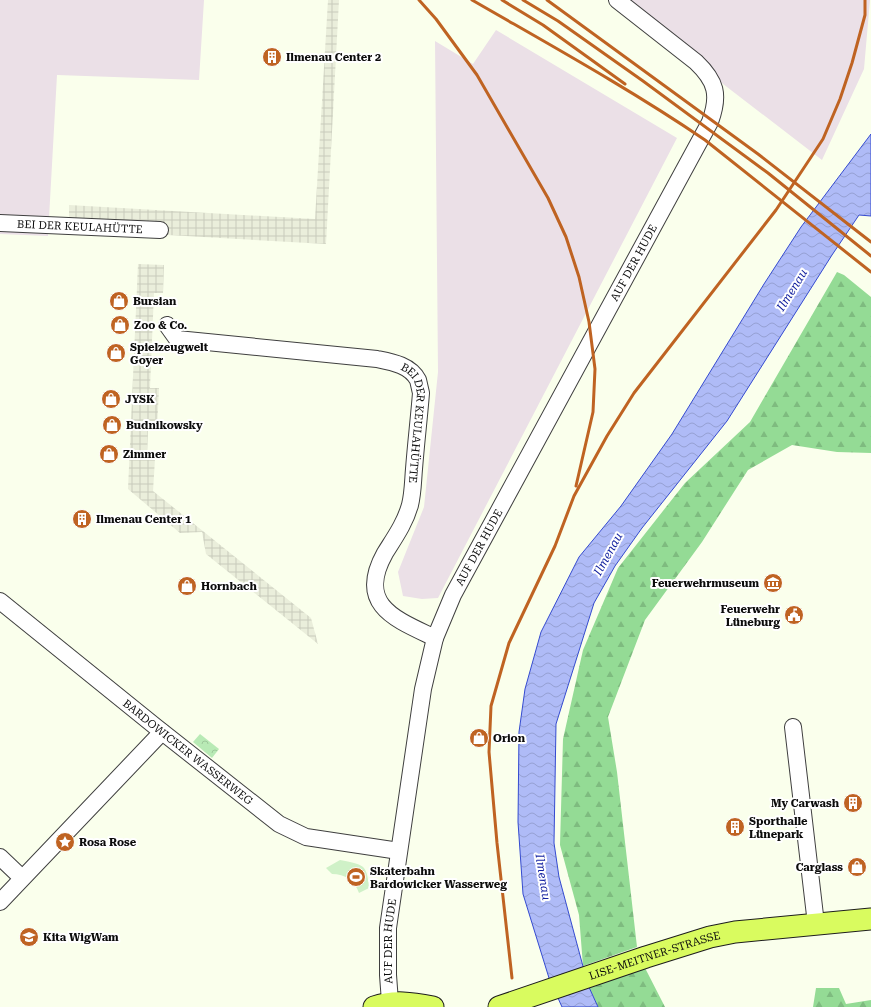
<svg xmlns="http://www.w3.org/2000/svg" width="871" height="1007" font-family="'Roboto Serif',serif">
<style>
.industrial{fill:#ebe0e7}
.forest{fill:url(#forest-firs)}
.park{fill:url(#park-crowns)}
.pitch{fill:#cff1c7}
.plaza{fill:url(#plaza-grid)}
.water{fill:url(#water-waves);stroke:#354bd0}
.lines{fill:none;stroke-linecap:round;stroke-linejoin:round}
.minor-casing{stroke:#3f3f3f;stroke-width:18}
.major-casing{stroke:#1d1d1d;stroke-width:23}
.minor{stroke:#fff;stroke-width:16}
.major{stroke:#d9fb5f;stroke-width:21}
.rail{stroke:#bf6322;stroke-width:3}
.labels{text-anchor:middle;stroke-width:4;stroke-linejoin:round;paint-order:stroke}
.poi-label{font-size:11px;font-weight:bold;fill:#0c0c0c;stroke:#fff;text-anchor:start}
.street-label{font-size:11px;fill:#0c0c0c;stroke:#fff}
.water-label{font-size:12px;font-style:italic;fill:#1422a0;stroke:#fff}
</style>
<defs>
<pattern id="forest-firs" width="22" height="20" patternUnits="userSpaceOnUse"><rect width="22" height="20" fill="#94db95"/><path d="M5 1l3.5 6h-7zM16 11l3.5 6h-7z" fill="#7ebb7f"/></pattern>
<pattern id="park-crowns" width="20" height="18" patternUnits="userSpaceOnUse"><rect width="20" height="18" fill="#b8eab5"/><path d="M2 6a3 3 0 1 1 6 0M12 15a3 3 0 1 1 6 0" fill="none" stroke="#9dc89a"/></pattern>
<pattern id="plaza-grid" width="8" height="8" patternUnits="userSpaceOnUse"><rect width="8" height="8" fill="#eaeedb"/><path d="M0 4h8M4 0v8" fill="none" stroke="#c8cbbb"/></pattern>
<pattern id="water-waves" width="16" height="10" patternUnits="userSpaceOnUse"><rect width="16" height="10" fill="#afbbf7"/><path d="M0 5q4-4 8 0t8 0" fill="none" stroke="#95a0d3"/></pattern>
</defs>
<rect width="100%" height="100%" fill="#faffec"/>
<path class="industrial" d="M0,0H204L199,80L57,75L48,236L0,234Z
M614,0H870L864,69L822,160Z
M496,30L677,138L438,598L422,599L403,596L398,572L424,507L438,372L435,41L473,64Z"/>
<path class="forest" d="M837,272L844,275L871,297V453L837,452L792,445L748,470L702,542L645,620L608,717L617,772L637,947L583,966L579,915L560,845L563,739L583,650L618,568L685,483L750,422Z
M644,966L665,1007H598L588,985Z
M816,988H839L846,1004L871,1000V1007H813Z"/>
<path class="park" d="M200,734L219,749L212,758L193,742Z"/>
<path class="pitch" d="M340,860C363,865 367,863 369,888L359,893C355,881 345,874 332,874L326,868Z"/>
<path class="plaza" d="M328,0H339L326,244L168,235L165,231L69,226V205L315,219Z
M138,264L164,265L163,293H154L150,388H159L157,431H148L147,457L155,459L153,491L311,618L318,644L206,554L202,532L180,533L128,489Z"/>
<path class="water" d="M871,134V216L859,215L832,255L727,421L642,528L615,566L594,603L556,724L554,843L559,877L588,985L598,1007H562L549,978L523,894L518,822L519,732L525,689L541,632L579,557L621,506L672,434L764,284L801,227Z"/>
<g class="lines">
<defs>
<g id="minor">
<path id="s1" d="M0,223L160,230"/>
<path id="s2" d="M167,325L177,339L377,359C392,362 410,365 418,380C419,384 420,389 421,393C419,418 416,443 414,469C413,480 413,493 410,505C405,523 395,537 385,553C356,605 395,619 435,638"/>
<path id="s3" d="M0,601L156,727L279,824L306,837L399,851"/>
<path d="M793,727L816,924"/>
<path d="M0,857L22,878"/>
<path d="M0,902L162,732"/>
<path id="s4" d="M390,1002L388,975V928L423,689L435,638L453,595L710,122C720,95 716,81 696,62L617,0"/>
</g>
<g id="major">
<path d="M374,1007C394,1000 412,1003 433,1007"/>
<path id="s5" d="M499,1007L646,957L710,937L735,932L871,919"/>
</g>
</defs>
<use href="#minor" class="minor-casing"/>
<use href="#major" class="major-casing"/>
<use href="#minor" class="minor"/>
<use href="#major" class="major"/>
<path class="rail" d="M419,0L436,19L477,75L548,198L566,237L579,277L589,322L595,369L593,412L576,486
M472,0C550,45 630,89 705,140L871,272
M502,0L543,25L625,84
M523,0L558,21L643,81L768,173L871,256
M547,0L758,154L871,242
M512,978L497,843L489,752L491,706L509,643L555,546L574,496L607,436L634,393L776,210L823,139L840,99L852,63L865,15V0"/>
</g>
<defs>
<symbol id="building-disc" viewBox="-11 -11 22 22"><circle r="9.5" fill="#bf6322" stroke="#fff"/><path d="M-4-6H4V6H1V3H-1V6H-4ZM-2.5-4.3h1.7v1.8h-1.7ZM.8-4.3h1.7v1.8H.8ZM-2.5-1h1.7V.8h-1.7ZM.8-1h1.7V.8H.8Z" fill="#fff"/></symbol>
<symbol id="shop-disc" viewBox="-11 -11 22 22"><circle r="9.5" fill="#bf6322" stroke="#fff"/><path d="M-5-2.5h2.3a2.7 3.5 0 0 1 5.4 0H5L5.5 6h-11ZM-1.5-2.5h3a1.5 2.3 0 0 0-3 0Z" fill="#fff"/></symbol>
<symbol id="museum-disc" viewBox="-11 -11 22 22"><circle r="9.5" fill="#bf6322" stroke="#fff"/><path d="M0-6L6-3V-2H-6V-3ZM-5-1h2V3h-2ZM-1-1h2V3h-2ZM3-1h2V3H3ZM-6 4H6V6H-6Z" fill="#fff"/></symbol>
<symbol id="civic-disc" viewBox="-11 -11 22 22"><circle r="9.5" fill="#bf6322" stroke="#fff"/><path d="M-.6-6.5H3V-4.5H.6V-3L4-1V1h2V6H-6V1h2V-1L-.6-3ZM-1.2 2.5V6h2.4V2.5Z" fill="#fff"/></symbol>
<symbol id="sight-disc" viewBox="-11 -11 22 22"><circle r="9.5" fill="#bf6322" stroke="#fff"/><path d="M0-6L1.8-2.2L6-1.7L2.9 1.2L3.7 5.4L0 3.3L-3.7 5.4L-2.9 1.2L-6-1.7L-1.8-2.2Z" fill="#fff"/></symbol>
<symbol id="stadium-disc" viewBox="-11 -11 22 22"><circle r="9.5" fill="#bf6322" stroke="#fff"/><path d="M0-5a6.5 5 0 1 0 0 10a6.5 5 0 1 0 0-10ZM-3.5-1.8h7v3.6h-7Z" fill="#fff"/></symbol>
<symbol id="school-disc" viewBox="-11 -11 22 22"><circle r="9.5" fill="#bf6322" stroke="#fff"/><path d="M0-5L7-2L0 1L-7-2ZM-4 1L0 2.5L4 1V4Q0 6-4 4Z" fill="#fff"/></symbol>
</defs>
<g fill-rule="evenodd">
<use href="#building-disc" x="261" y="46" width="22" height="22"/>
<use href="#shop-disc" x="108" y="290" width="22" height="22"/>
<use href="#shop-disc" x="109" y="314" width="22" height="22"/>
<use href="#shop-disc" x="105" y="342" width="22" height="22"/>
<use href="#shop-disc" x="100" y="388" width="22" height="22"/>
<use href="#shop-disc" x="101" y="414" width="22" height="22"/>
<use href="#shop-disc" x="98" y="443" width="22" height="22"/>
<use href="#building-disc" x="71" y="508" width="22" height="22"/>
<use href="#museum-disc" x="762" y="572" width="22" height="22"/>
<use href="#shop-disc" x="176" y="575" width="22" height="22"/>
<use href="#civic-disc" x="783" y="604" width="22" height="22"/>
<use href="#shop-disc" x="468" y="727" width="22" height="22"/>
<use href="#building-disc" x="842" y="792" width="22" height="22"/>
<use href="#building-disc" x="724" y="816" width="22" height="22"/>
<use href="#sight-disc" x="54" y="831" width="22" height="22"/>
<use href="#shop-disc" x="846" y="856" width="22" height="22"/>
<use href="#stadium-disc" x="345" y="866" width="22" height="22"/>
<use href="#school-disc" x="18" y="926" width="22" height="22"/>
</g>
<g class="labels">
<g class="poi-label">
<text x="286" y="61">Ilmenau Center 2</text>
<text x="133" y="305">Bursian</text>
<text x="134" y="329">Zoo &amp; Co.</text>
<text x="130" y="351">Spielzeugwelt<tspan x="130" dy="13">Goyer</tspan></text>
<text x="125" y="403">JYSK</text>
<text x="126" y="429">Budnikowsky</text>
<text x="123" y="458">Zimmer</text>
<text x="96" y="523">Ilmenau Center 1</text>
<text x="759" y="587" text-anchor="end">Feuerwehrmuseum</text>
<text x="201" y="590">Hornbach</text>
<text x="780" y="613" text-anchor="end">Feuerwehr<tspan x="780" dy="13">Lüneburg</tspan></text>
<text x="493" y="742">Orion</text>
<text x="839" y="807" text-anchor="end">My Carwash</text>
<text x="749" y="825">Sporthalle<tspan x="749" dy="13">Lünepark</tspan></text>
<text x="79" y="846">Rosa Rose</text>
<text x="843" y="871" text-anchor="end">Carglass</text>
<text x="370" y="875">Skaterbahn<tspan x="370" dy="13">Bardowicker Wasserweg</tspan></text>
<text x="43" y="941">Kita WigWam</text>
</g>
<g class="street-label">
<text dy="4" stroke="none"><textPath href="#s1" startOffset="80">BEI DER KEULAHÜTTE</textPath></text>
<text dy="4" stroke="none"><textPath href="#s4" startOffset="793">AUF DER HUDE</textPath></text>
<text dy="4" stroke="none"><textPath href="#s2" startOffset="307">BEI DER KEULAHÜTTE</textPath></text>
<text dy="4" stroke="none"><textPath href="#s4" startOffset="469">AUF DER HUDE</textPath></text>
<text dy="4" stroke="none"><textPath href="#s3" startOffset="241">BARDOWICKER WASSERWEG</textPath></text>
<text dy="4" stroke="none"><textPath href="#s4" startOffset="61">AUF DER HUDE</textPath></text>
<text dy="4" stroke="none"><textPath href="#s5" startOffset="164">LISE-MEITNER-STRASSE</textPath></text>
</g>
<g class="water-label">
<text transform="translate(792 290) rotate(-58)" y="4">Ilmenau</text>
<text transform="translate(608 554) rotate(-61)" y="4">Ilmenau</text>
<text transform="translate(543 877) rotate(81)" y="4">Ilmenau</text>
</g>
</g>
</svg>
